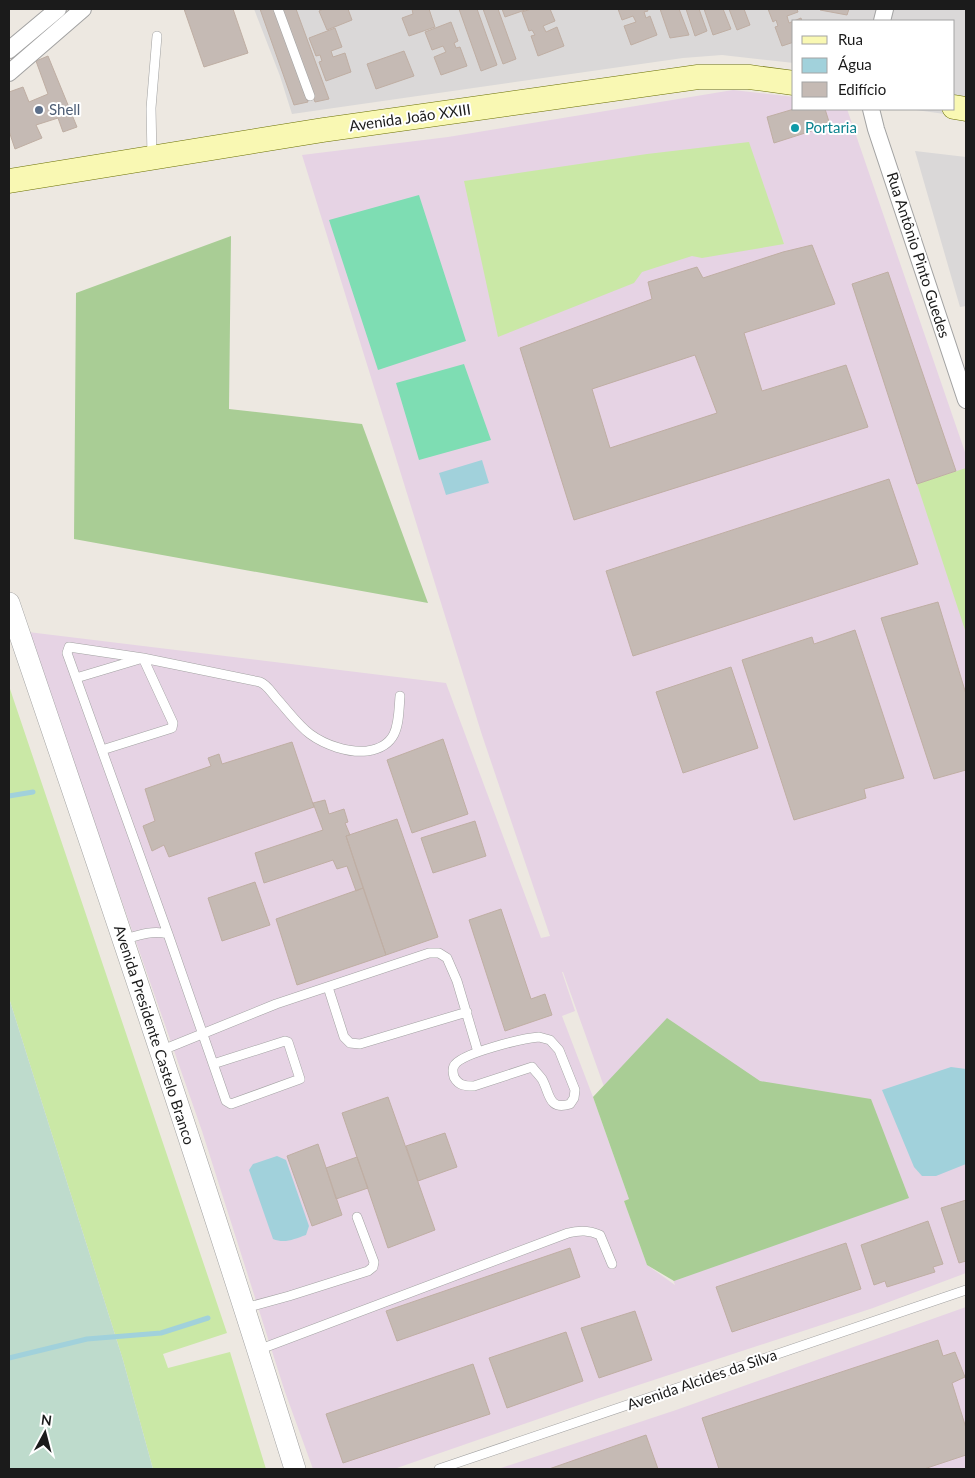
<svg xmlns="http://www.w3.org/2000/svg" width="975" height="1478" font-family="Lato,sans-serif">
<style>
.residential{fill:#dad8d8}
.industrial{fill:#e6d3e4;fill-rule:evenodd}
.grass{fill:#cae8a6}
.forest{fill:#a9cd95}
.wetland{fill:#bedbcc}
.pitch{fill:#7eddb3}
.water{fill:#a1d1db}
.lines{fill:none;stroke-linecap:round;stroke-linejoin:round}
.stream{stroke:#a1d1db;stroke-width:5}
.building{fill:#c5bab4;stroke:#bfaea3;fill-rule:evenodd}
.service-casing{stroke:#a2a2a2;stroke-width:10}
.minor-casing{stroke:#a2a2a2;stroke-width:18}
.tertiary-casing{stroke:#a2a2a2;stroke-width:22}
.secondary-casing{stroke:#6b7005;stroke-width:25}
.service{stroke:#fff;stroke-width:9}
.minor{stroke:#fff;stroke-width:16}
.tertiary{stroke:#fff;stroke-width:21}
.secondary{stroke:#f9f8b3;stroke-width:24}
.service-dot{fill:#5c6f8a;stroke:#fff;stroke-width:2}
.culture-dot{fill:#0f9aa8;stroke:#fff;stroke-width:2}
.labels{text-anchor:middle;stroke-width:4;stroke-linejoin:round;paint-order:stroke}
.service-label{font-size:15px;fill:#4e5e75;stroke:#fff;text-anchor:start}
.street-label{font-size:15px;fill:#1b1b1b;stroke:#fff}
.culture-label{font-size:15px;fill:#0d838f;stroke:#fff;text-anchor:start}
</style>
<rect width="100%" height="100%" fill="#ede8e1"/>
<path class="residential" d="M254,9H966V117L909,109H954V21H794V63L722,55L683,58L292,114L280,76Z
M915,151L966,157V306L960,307Z"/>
<path class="industrial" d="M733,90L794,97V109H847L966,455V1273L873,1308L599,1398L394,1469H313L285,1392L202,1131L28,632L446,683L541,938L550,936L482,735L302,155L448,137ZM562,972H563L675,1285L647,1265L624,1201L629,1199L593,1097L562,1016L575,1011Z
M966,1307V1469H498L676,1410Z"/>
<path class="grass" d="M749,142L784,244L702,258L692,256L642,272L634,283L498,337L464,181L647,154Z
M966,468V633L917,484Z
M9,686L227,1333L163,1354L168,1368L230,1352L266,1469H153L123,1360L9,998Z"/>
<path class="forest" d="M231,236L229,409L362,424L428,603L74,539L76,293Z
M667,1018L760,1081L871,1099L909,1198L674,1281L647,1265L624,1201L629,1199L593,1097Z"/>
<path class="wetland" d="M9,998L123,1360L153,1469H9Z"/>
<path class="pitch" d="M419,195L466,341L378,370L329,220Z
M464,364L491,440L419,460L396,383Z"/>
<path class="water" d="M482,460L489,483L446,495L439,473Z
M951,1067L966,1069V1164L936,1176H922L914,1167L882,1090Z
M277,1156L286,1160L309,1226L306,1235C294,1239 285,1244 273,1239L249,1170L253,1164Z"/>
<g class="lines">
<path class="stream" d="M9,796L33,792
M9,1358L87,1339L161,1333L208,1318"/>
</g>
<path class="building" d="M184,9H233L248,53L204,67Z
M260,9H275L308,102L294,105Z
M281,9H296L329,99L315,102Z
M323,9H348L352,20L327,30L319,11Z
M412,9H429L435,27L409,36L402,18L413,14Z
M459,9H477L497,65L481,71Z
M483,9H498L516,59L503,64Z
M502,9H528L505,17Z
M531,9H550L555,21L543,26L546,32L557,27L564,46L538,56L531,36L535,35L532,30L529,31L522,12Z
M618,9H647L648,11L644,12L646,18L650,16L657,35L631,45L624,26L636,22L633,16L622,20Z
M660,9H679L689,35L670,38Z
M686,9H699L707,31L695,36Z
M704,9H723L731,29L713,35Z
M729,9H744L750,25L737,30Z
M768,9H797L798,12L787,16L789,23L801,18L802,21H794V42L782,46L775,27L778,26L776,20L773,22Z
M820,9H849L847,15L820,10Z
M451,22L458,41L454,43L456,48L460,47L467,66L441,75L434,57L446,52L443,46L432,50L425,32Z
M335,28L342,47L331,51L333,57L345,53L351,72L326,81L319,62L322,61L320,55L316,56L309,38Z
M404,51L414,76L376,89L367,64Z
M48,56L77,127L63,132L58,118L36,125L42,138L15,149L9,131V92L23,87L29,102L48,94L36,61Z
M794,109H825L830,125L774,143L767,117Z
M812,245L835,304L744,333L762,391L846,365L868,427L574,520L520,348L652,299L648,282L697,267L703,278L783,252ZM695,355L717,413L610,448L592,389Z
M888,272L956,471L917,484L852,284Z
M889,479L918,564L633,656L606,571Z
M938,602L966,694V770L934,779L881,618Z
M855,630L904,778L864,789L866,798L794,820L742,660L812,637L814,644Z
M731,667L758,748L683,773L656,692Z
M443,739L468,814L412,833L387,760Z
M292,742L314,807L169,857L164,845L152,851L143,826L155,821L145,789L211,766L208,758L219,754L222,764Z
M325,800L329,814L344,809L348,822L345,823L350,835L346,836L363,888L356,891L347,866L337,869L333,860L264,883L255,853L323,830L313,803Z
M397,819L438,937L386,955L346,836Z
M475,821L486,856L433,873L421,838Z
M255,882L270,925L222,941L208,898Z
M363,888L386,955L297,985L276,919Z
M501,909L531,999L545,994L552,1015L505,1031L469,920Z
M388,1097L435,1230L388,1248L342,1113Z
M445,1133L457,1167L418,1181L406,1146Z
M318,1144L342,1215L312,1226L287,1156Z
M357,1157L368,1188L336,1199L326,1168Z
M966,1200V1261L959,1263L941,1208Z
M928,1221L943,1264L933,1267L935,1272L887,1287L885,1281L874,1285L861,1245Z
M846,1243L861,1289L732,1332L716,1287Z
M570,1248L580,1277L397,1341L386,1311Z
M635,1311L652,1360L599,1378L581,1328Z
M566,1332L583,1381L507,1408L489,1358Z
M938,1340L943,1356L955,1352L965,1377L952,1383L966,1428V1455L924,1469H719L702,1418Z
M473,1364L490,1414L343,1463L326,1414Z
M646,1435L658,1469H549Z"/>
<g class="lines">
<defs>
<path id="service" d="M278,9L310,96
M152,157L151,108L157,36
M76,678L143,658L173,723L172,728L102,750
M168,934L67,653L69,647L143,658L260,682C268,685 272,694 278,700C288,711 298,725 310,734C325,745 348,753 367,751C400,746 398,722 400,696
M123,940C139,935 152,930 168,934L226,1101L231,1104L300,1079L288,1042L285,1041L213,1064
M328,987L344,1037L350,1043L360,1044L467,1012
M539,1037L550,1040L559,1050L575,1090L574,1098L570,1104C548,1111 550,1093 542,1079C539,1075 535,1071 532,1067L474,1086C465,1086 459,1086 454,1077C453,1073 452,1069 454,1066C460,1053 525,1038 539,1037Z
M160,1051L276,1004L429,953H439L447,958L457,981L478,1052
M245,1308L289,1296L368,1271L373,1267L374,1262L357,1217
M258,1350L568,1233C580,1230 589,1230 600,1235L612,1264
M439,1469L966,1290"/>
<path id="minor" d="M882,21L885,9
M9,50L58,9
M9,73L83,9
M871,109L876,129L966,400"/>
<path id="tertiary" d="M9,603C107,891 205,1179 295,1469"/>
<path id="secondary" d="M954,107L966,109
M9,181L323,130L698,77H749L794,83"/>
</defs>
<use href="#service" class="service-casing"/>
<use href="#minor" class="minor-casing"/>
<use href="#tertiary" class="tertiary-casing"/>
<use href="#secondary" class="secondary-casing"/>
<use href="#service" class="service"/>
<use href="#minor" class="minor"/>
<use href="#tertiary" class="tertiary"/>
<use href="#secondary" class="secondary"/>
</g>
<circle class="service-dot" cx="39" cy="110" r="5"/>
<circle class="culture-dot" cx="795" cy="128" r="5"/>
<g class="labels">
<g class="service-label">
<text x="49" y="115">Shell</text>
</g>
<g class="street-label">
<text transform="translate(410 118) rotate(-8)" y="5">Avenida João XXIII</text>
<text transform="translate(918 255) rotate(72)" y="5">Rua Antônio Pinto Guedes</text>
<text transform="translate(154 1035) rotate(72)" y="5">Avenida Presidente Castelo Branco</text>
<text transform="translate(702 1380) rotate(-19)" y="5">Avenida Alcides da Silva</text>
</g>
<g class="culture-label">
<text x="805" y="133">Portaria</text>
</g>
</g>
<rect width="975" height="1478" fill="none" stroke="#1b1b1b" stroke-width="20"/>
<rect x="792" y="20" width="162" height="90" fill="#ffffff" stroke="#a4a4a4"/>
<rect x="802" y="36" width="25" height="8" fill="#f9f8b3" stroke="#a4a4a4"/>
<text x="838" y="45" font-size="15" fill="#1b1b1b">Rua</text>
<rect x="802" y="58" width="25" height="15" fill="#a1d1db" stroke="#a4a4a4"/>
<text x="838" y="70" font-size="15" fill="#1b1b1b">Água</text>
<rect x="802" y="82" width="25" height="15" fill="#c5bab4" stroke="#a4a4a4"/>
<text x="838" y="95" font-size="15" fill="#1b1b1b">Edifício</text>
<g transform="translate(45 1433) rotate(7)" stroke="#ffffff" stroke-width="4" paint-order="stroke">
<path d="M0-4L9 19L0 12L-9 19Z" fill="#1b1b1b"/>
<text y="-8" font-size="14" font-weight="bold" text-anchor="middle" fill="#1b1b1b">N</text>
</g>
</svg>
